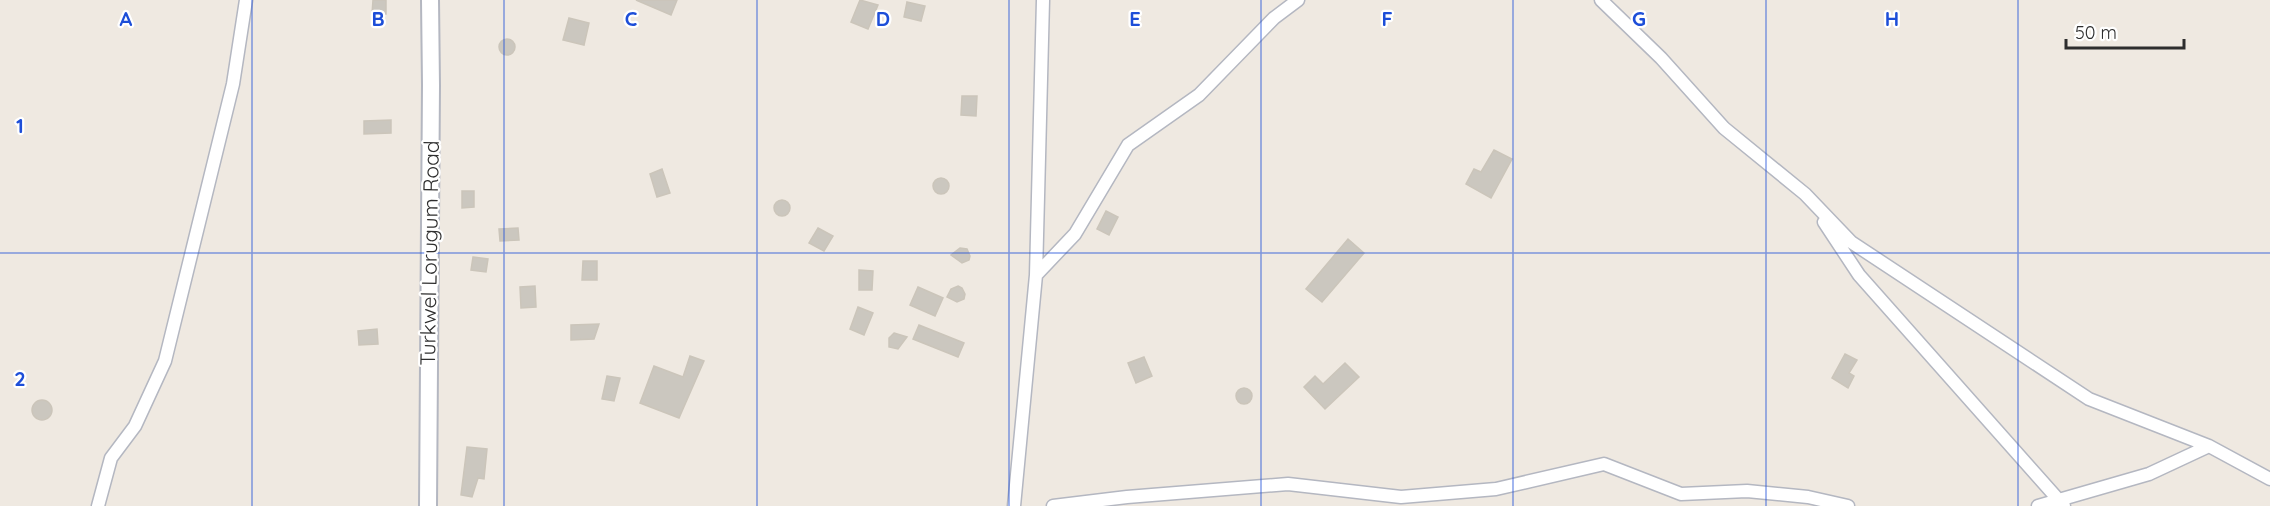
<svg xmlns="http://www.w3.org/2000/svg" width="2270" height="506" font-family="Quicksand,sans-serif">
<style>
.building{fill:#cbc7bf;stroke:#cbc5ba;stroke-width:1.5}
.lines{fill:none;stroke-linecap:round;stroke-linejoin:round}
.minor-casing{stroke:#b4b7c1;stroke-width:15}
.secondary-casing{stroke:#b4b7c1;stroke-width:20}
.minor{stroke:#fff;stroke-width:12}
.secondary{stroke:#fff;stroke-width:16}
.grid{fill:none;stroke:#1d4ed8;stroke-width:1.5;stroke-opacity:0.55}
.labels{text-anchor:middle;stroke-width:4.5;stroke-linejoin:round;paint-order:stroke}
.street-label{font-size:21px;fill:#2e2e2e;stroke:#fff}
.grid-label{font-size:20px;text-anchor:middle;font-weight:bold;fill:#1d4ed8;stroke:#fff;stroke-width:4.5;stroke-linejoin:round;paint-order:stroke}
</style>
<rect width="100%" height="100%" fill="#efe9e1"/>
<path class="building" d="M373,0H386V14H372Z
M636,0H677L671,15Z
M860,0L878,5L868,29L851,22Z
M907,2L925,6L921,21L904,17Z
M569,18L589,23L584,45L563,40Z
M499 47a8 8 0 1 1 16 0a8 8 0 1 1-16 0Z
M962,96H977L976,116L961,115Z
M391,120V133L364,134V121Z
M1494,150L1512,159L1491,198L1466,184L1474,169L1481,172Z
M662,169L670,193L657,197L650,174Z
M933 186a8 8 0 1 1 16 0a8 8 0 1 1-16 0Z
M462,191H474V207L462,208Z
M774 208a8 8 0 1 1 16 0a8 8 0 1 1-16 0Z
M1106,211L1118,217L1109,235L1097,229Z
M518,228L519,240L500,241L499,229Z
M818,228L833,236L824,251L809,243Z
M1348,239L1364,253L1322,302L1306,289Z
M960,248L967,249L970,256L969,260L962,263L951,255Z
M473,257L488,259L486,272L471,270Z
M583,261H597V280H582Z
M859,270L873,271L872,290H859Z
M535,286L536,307L521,308L520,287Z
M958,286L962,288L965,294L964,299L957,302L947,297L951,289Z
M918,287L943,298L935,316L910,305Z
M858,307L873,313L864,335L850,329Z
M599,324L594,339L571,340V325Z
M919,325L964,343L958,357L913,339Z
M377,329L378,344L359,345L358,331Z
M894,333L907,337L898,349L889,347V338Z
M1845,354L1857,360L1849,373L1854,376L1848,388L1832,378Z
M690,356L704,361L679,418L640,403L654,366L683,377Z
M1144,357L1152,376L1136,383L1128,363Z
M1345,363L1359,377L1325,409L1304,387L1315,376L1323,384Z
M607,376L620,378L614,401L602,399Z
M1236 396a8 8 0 1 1 16 0a8 8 0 1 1-16 0Z
M32 410a10 10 0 1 1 20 0a10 10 0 1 1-20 0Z
M467,447L487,449L484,479L478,478L472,497L461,495Z"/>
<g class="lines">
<defs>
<path id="minor" d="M1601,0L1661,58L1724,128L1805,194L1851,242L2089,399L2209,446L2270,479
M1824,222L1859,275L2064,506
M1036,275L1075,234L1128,145L1199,95L1274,18L1298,0
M98,506L111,458L135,426L165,361L233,84L246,0
M1014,506L1036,275L1043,0
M1053,506L1127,497L1288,484L1401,497L1496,489L1604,464L1681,494L1747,491L1808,497L1848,506
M2038,506L2149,474L2209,446"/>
<path id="secondary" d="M428,506L431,85L430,0"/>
</defs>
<use href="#minor" class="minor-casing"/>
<use href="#secondary" class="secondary-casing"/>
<use href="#minor" class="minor"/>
<use href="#secondary" class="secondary"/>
</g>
<path class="grid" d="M252,0V506M504,0V506M757,0V506M1009,0V506M1261,0V506M1513,0V506M1766,0V506M2018,0V506M0,253H2270"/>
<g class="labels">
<g class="street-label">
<text transform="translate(430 253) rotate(-89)" y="7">Turkwel Lorugum Road</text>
</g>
</g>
<g class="grid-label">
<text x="126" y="26">A</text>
<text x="378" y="26">B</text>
<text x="631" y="26">C</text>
<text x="883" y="26">D</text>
<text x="1135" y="26">E</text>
<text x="1387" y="26">F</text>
<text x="1639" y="26">G</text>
<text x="1892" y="26">H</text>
<text x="20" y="133">1</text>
<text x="20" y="386">2</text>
</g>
<path d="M2066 39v9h118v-9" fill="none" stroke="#2e2e2e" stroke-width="3"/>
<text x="2075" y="39" font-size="18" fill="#2e2e2e" stroke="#ffffff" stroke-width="4.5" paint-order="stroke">50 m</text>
</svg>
